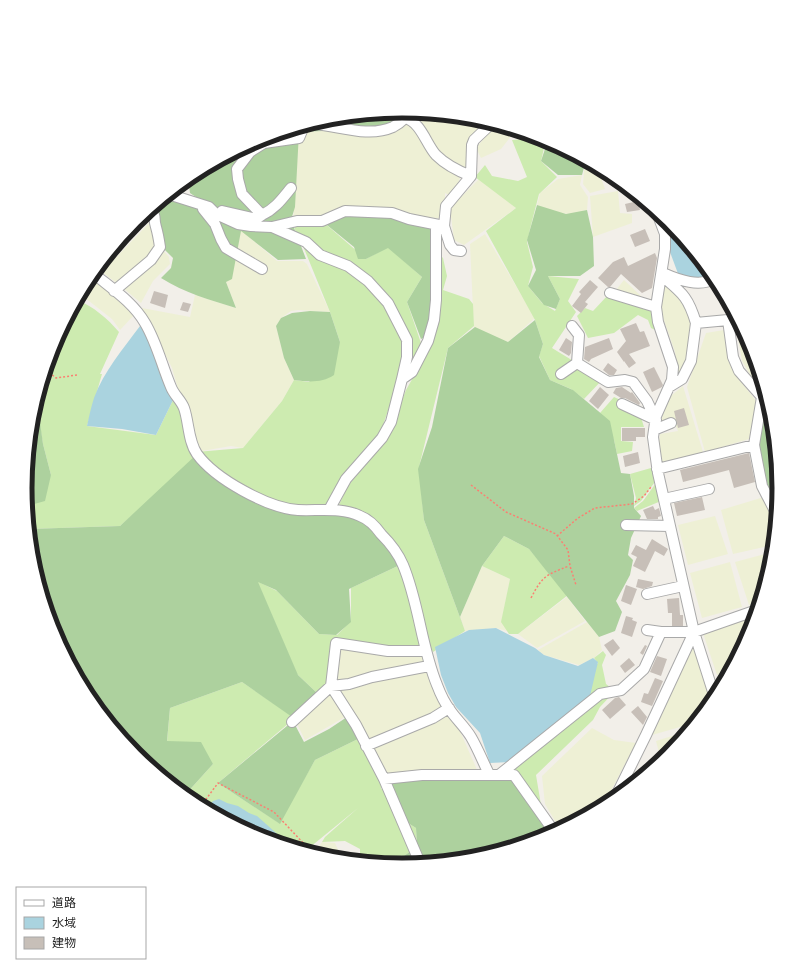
<svg xmlns="http://www.w3.org/2000/svg" width="804" height="975" font-family="'Fira Sans Condensed','Noto Sans JP',sans-serif">
<style>
.farmland{fill:#eef0d5}
.grass{fill:#cdebb0}
.forest{fill:#add19e}
.water{fill:#aad3df}
.building{fill:#c7bfb8}
.lines{fill:none;stroke-linecap:round;stroke-linejoin:round}
.minor-casing{stroke:#a9a9a9;stroke-width:12}
.path{stroke:#fa8072;stroke-width:1.5;stroke-dasharray:2 2;stroke-linecap:butt}
.minor{stroke:#fff;stroke-width:10}
.rim{fill:none;stroke:#222;stroke-width:5}
</style>
<rect width="100%" height="100%" fill="#f2efe9"/>
<path class="farmland" d="M416,112L476,118L488,121L472,140L474,174L465,170L438,151L458,170L460,178L453,197L445,193V219L345,207L322,221L293,222L299,132L371,129L408,124L413,120Z
M496,124L534,135H512L501,149L481,158L476,148Z
M585,160L597,166L605,189L590,193L583,184Z
M582,175L580,185L588,197L587,210L571,214L554,213L537,205L540,193L558,179Z
M479,179L516,208L464,245L454,240L450,208Z
M618,191L620,213L632,214V223L593,237L590,196Z
M145,213L149,219L142,228L133,224Z
M150,222L160,247L118,284L102,272Z
M241,230L277,261H303L307,264L330,312L298,310L291,311L281,318L276,326L284,358L294,380L282,401L243,448L231,446L196,452L172,368L142,308L190,317L195,295L236,308L226,282Z
M485,234L535,318L508,342L474,331L470,244Z
M162,249L169,257L170,264L153,281L141,303L123,288Z
M91,275L135,314L120,330L112,319L89,301L79,296Z
M624,280L641,296L638,300L616,290Z
M663,280L685,296L695,322L688,358L678,376L675,352L660,309Z
M740,324L750,343L765,393L756,385L742,361L736,326Z
M724,330L734,373L757,402L749,439L705,452L687,387L706,333Z
M683,386L703,452L662,465L658,451L660,434L678,431L674,422L660,426L667,399Z
M764,497L776,521L773,545L733,554L721,510Z
M715,516L728,554L688,565L678,525Z
M773,552L772,561L759,602L749,605L735,562Z
M730,562L742,607L702,618L690,573Z
M482,566L510,579L502,619L507,631L496,628L465,631L460,617Z
M567,597L585,621L537,648L518,634Z
M755,615L750,632L729,671L717,675L703,633Z
M587,622L599,637L602,650L594,658L579,665L544,655L538,650Z
M692,644L696,645L711,702L694,723L652,735Z
M339,646L423,653L428,674L459,729L478,772L385,774L352,713L305,740L296,722L332,691Z
M592,728L614,740L636,743L603,806L566,825L555,821L545,804L542,776Z
M688,731L668,754L661,760L656,741Z
M322,842L335,843L341,856L360,859V860L328,857L314,853Z"/>
<path class="grass" d="M542,138L546,139L541,161L557,177L539,194L530,229L527,242L533,267L528,286L542,303L555,311L560,299L548,276L579,279L568,301L576,312L552,348L603,379L584,399L571,389L550,380L539,356L543,344L535,320L486,231L516,208L475,177L485,165L492,176L518,181L527,177L512,140Z
M322,221L366,259L388,247L422,277L407,302L422,346L410,369L393,301L383,291L297,237L293,222Z
M303,246L347,270L391,306L405,348L396,387L380,434L346,471L329,510L271,504L196,459L120,526L29,529L27,506L51,475L43,444L36,402L54,343L77,300C93,306 108,319 119,332L100,374H102L87,426L156,435L174,398L185,412L196,452L243,448L282,401L294,380L309,382L340,342L330,312Z
M436,251L443,258L447,276L443,290L469,299L473,304L474,326L448,348L419,467L424,520L465,631L433,652L419,625L422,649H383L333,640L329,684L317,693L297,674L257,581L277,591L319,634L337,635L351,621V588L400,565L403,556L386,531L363,513L339,505L348,486L388,436L406,390L419,367L428,341Z
M608,295L652,309L655,330L651,328L648,320L638,315L614,333L588,338L577,316L585,308L593,311Z
M614,397L638,408L644,427H621V441L633,442L632,451L617,454L614,440L600,413Z
M651,468L657,479L641,501L634,506L636,498L630,474Z
M656,483L661,501L637,511L634,508L643,501Z
M504,536L529,549L568,595L518,634H509L501,622L510,579L482,566Z
M603,651L606,655L602,665L606,684L615,691L600,707L593,720L536,775L541,805L540,809L516,772L509,766L598,663L594,658Z
M242,682L295,718L218,783L279,823L315,760L360,738L381,779V789L383,788L397,816L416,828L417,846L399,860L396,864L360,860V849L345,841L322,842L325,837L358,808L309,848L312,852L258,836L192,801L185,795L213,764L167,742L170,708Z"/>
<path class="forest" d="M401,111L404,114L403,111L416,112L414,118L408,124L371,129L299,132L295,207L291,220L306,259L278,260L241,231L232,279L226,282L236,308C210,300 185,293 161,278L171,268L173,258L164,249L153,219L166,203L182,198L227,218L190,193L188,178L193,174L258,139L329,118Z
M548,140L586,160L582,175H558L541,161Z
M537,205L566,214L587,210L593,237L594,266L580,276H548L560,299L556,309L544,305L528,286L536,270L527,240Z
M345,211L436,225L429,335L421,339L407,302L422,277L388,248L366,259H358L354,247L322,221Z
M310,311L330,312L340,342L334,375C322,383 309,382 294,380L284,358L276,326L281,318L292,313Z
M535,320L543,344L539,357L550,380L573,390L610,421L621,473L630,474L634,496V508L641,516L631,538L628,555L633,560L630,575L616,601L622,612L615,631L599,637L529,549L504,536L482,566L460,617L465,631L424,520L418,469L432,427L448,348L475,327L508,342Z
M765,393L772,414L779,488L777,511L763,483L758,440Z
M36,402L38,408L43,444L51,475L45,501L27,506L25,487L32,414Z
M197,454L240,492L280,507L361,516L402,564L349,589L351,622L336,635L319,634L276,590L258,582L298,675L317,693L295,719L242,682L170,708L167,741L201,742L213,764L185,795L135,754L88,697L54,632L32,561L29,529L120,526Z
M347,717L360,738L315,760L280,824L218,783L293,721L304,742L329,729Z
M514,775L549,830L545,836L475,857L402,864H396L399,860L417,846L416,828L397,816L384,779Z"/>
<path class="water" d="M669,221L715,277L680,279L670,252Z
M140,326L144,328L174,398L156,435L122,429L87,426C89,417 91,407 94,398C104,371 123,349 140,326Z
M496,628L535,648L544,655L578,666L593,658L598,662L590,696L510,762L490,763L480,733L456,707L448,693L441,675L435,647L469,630Z
M219,799L227,803L238,806L249,813L257,816L284,840L292,846L299,848L258,836L207,809L213,801Z"/>
<path class="building" d="M638,201L640,210L627,212L625,204Z
M645,229L650,241L635,247L630,235Z
M655,253L657,258L652,288L642,293L621,274L610,287H608L598,278L613,262L624,257L628,266Z
M590,280L598,287L585,302L588,304L581,313L572,306L581,294L579,292Z
M154,291L168,295L165,308L150,303Z
M183,302L191,304L188,312L180,310Z
M636,323L640,332L644,331L650,346L629,354L636,363L629,368L624,361V362L617,352L626,341L620,329Z
M566,338L572,342L571,353L569,356L559,350Z
M609,338L613,349L591,359L589,362L584,359L585,347Z
M608,363L617,370L614,375H609L603,370Z
M654,367L663,385L662,387L652,392L643,372Z
M600,387L609,395L598,409L589,401Z
M622,387L631,393L632,392L640,403L639,405L625,398H621L613,393L616,388Z
M684,408L689,425L678,428L674,411Z
M622,428H645V437H636V441H622Z
M638,452L640,463L625,467L623,456Z
M749,453L755,482L734,488L729,470L683,482L680,470Z
M702,497L705,510L677,516L674,503Z
M653,506L655,510L659,508L661,516L658,517V519H647L643,510Z
M652,539L668,549L664,556L655,551L645,572L633,566L637,557L631,554L636,545L646,550Z
M638,579L653,582L652,586L643,589L636,587Z
M626,585L637,589L631,605L621,601Z
M679,598L680,615H683V626H672V613H668L667,599Z
M626,616L633,618L632,620L637,622L632,637L621,633Z
M613,639L620,648L612,656L604,645Z
M645,645L647,646L643,655L640,653Z
M657,656L667,659L661,676L650,672Z
M629,658L635,665L625,673L620,666Z
M655,678L663,681L652,706L641,702L644,693L648,694Z
M619,697L626,705L610,719L602,710L615,698Z
M638,706L647,717L643,725L631,712Z"/>
<g class="lines">
<defs>
<path id="minor" d="M303,126C307,125 311,124 315,124C340,126 368,138 393,127C397,125 402,121 405,118C421,122 426,144 436,155C446,165 458,171 471,176
M546,141L547,139
M291,188C282,199 275,209 262,215L242,194L238,179L237,169L250,152L264,143L299,138L304,126
M168,194L209,207L216,214L238,224L251,226L272,227L297,221H322L345,211L392,213L409,219L444,226
M203,209L215,224L221,239L226,248L262,269
M656,210L665,234V249L656,307L658,322L673,367L672,380L656,416L653,437L658,473L694,632L715,698
M222,211L256,219L262,215
M272,227L306,242L320,255L348,266L368,281L388,303L407,340V357L402,379
M461,251L454,250L450,245L444,226L446,206L471,176L472,145L474,140L492,123
M93,273C111,288 133,302 145,323C157,343 162,366 171,387C174,395 181,400 184,408C189,422 188,441 197,454C215,479 268,508 298,510C318,511 342,507 360,516C368,519 376,527 381,534C390,543 398,553 403,565C419,603 421,646 437,685C440,693 444,702 450,710C456,719 465,727 471,737C478,749 483,762 489,774
M663,273C679,280 700,288 715,278
M661,275C682,293 688,296 696,323
M114,291L151,260L160,247C159,240 158,234 156,227C153,218 157,218 151,208
M610,293L656,307
M577,363L608,382L625,380L633,382L647,401L656,420
M561,374L577,363L579,335L572,326
M669,387L682,379L691,361L696,323L728,320L733,357L739,371L762,397L754,445L762,486L776,513
M622,404L656,420
M654,430L671,423
M657,469L754,445
M664,499L709,489
M329,510L346,479L382,438L391,422L402,379L412,372L428,341L434,320L436,300V225
M626,525L670,526
M647,594L683,586
M647,630L661,632H694L757,610
M426,651H388L336,643L331,686L356,725L384,779L422,775H514L553,830L555,831
M292,722L331,686L349,684L372,677L429,666
M366,746L433,718L449,708
M499,775L600,694L621,690L644,669L661,632
M384,779L420,863
M615,798L646,735L694,632"/>
</defs>
<use href="#minor" class="minor-casing"/>
<path class="path" d="M46,370L56,378L77,375
M471,485L506,512L556,534L568,550L570,566L576,585
M557,536L578,518L595,508L632,504L644,496L651,487
M531,598C543,575 546,575 569,566
M201,806L218,783L274,812L307,847L306,851"/>
<use href="#minor" class="minor"/>
</g>
<path d="M0 0H804V975H0ZM32 488a370 370 0 1 1 740 0a370 370 0 1 1-740 0Z" fill="#fff" fill-rule="evenodd"/>
<path class="rim" d="M32 488a370 370 0 1 1 740 0a370 370 0 1 1-740 0Z"/>
<rect x="16" y="887" width="130" height="72" fill="#ffffff" stroke="#a7a7a7"/>
<rect x="24" y="900" width="20" height="6" fill="#ffffff" stroke="#a7a7a7"/>
<text x="52" y="907" font-size="12" fill="#222222">道路</text>
<rect x="24" y="917" width="20" height="12" fill="#aad3df" stroke="#a7a7a7"/>
<text x="52" y="927" font-size="12" fill="#222222">水域</text>
<rect x="24" y="937" width="20" height="12" fill="#c7bfb8" stroke="#a7a7a7"/>
<text x="52" y="947" font-size="12" fill="#222222">建物</text>
</svg>
